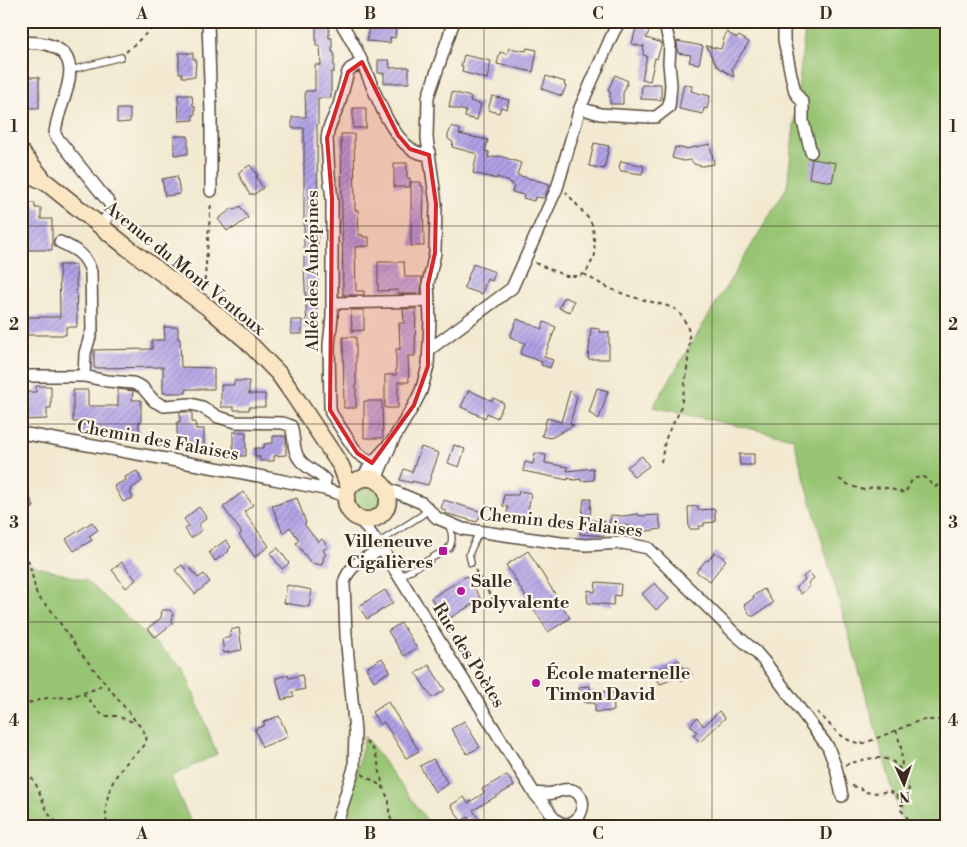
<svg xmlns="http://www.w3.org/2000/svg" width="967" height="847" font-family="'Libre Bodoni',serif">
<style>
.green{fill:#98c573;stroke:#6a7848}
.building{fill:url(#building-hatch)}
.lines{fill:none;stroke-linecap:round;stroke-linejoin:round}
.lane-casing{stroke:#564739;stroke-width:8}
.street-casing{stroke:#564739;stroke-width:14}
.secondary-casing{stroke:#564739;stroke-width:19}
.path{stroke:#564739;stroke-width:2;stroke-dasharray:4 4;stroke-linecap:butt}
.lane{stroke:#fff;stroke-width:5.5}
.street{stroke:#fff;stroke-width:11}
.secondary{stroke:#fbe6c4;stroke-width:16}
.marked{fill:#d62828;fill-opacity:0.2;stroke:#d62828;stroke-width:4;stroke-linejoin:round}
.grid{fill:none;stroke:#3b2a1e;stroke-width:1;stroke-opacity:0.55}
.poi-dot{fill:#b5179e;stroke:#fbf7ec;stroke-width:2}
.labels{text-anchor:middle;stroke-width:4.5;stroke-linejoin:round;paint-order:stroke}
.street-label{font-size:18px;fill:#3b2a1e;stroke:#fbf7ec}
.poi-label{font-size:18px;font-weight:bold;fill:#3b2a1e;stroke:#fbf7ec;text-anchor:start}
.neatline{fill:none;stroke:#3b2a1e;stroke-width:2}
.grid-label{font-size:16px;text-anchor:middle;font-weight:bold;fill:#3b2a1e}
</style>
<defs>
<pattern id="building-hatch" width="6" height="6" patternUnits="userSpaceOnUse" patternTransform="scale(1.25)"><rect width="6" height="6" fill="#b1a2e7"/><path d="M-1 1l2-2M0 6l6-6M5 7l2-2" fill="none" stroke="#9184bb"/></pattern>
</defs>
<rect width="100%" height="100%" fill="#fbf7ec"/>
<filter id="ink" filterUnits="userSpaceOnUse"><feTurbulence type="fractalNoise" baseFrequency=".02" numOctaves="2"/><feDisplacementMap in="SourceGraphic" scale="10" xChannelSelector="R" yChannelSelector="G"/><feConvolveMatrix kernelMatrix="1 2 1 2 8 2 1 2 1" color-interpolation-filters="sRGB"/></filter>
<filter id="wash" filterUnits="userSpaceOnUse"><feTurbulence type="fractalNoise" baseFrequency=".0096" numOctaves="4" result="noise"/><feDisplacementMap in="SourceGraphic" scale="20" xChannelSelector="R" yChannelSelector="G"/><feGaussianBlur stdDeviation="1.12" result="paint"/><feColorMatrix in="noise" values="0 0 0 0 0 0 0 0 0 0 0 0 0 0 0 0 0 1.4 0 .05"/><feComposite in="paint" operator="in"/></filter>
<g filter="url(#wash)">
<rect width="100%" height="100%" fill="#f2e9d0"/>
<path class="green" d="M806,21H946V826H903L793,438L653,407L787,187Z
M353 498a14 14 0 1 1 28 0a14 14 0 1 1-28 0Z
M21,562L87,581L184,669L217,754L170,777L193,826H21Z
M365,736L431,826H344Z"/>
<g id="blocks">
<path class="building" d="M369,24L396,26L395,38L390,37V43L367,41Z
M637,24L650,29L646,38L662,43L657,59L655,58L650,81L642,79L647,56L643,55L644,45L643,47L632,44Z
M316,26H329V38H332V52H334V72H331V98H318V124H317L318,274L316,327H307L304,267V128H292V117H306L305,91H315V65H321L320,46H316Z
M726,32L737,38L739,36L749,42L732,68L734,77L717,66L706,46L721,49Z
M677,41L703,46L699,64L689,62L691,55L678,53Z
M509,48L526,51L527,48L537,50L533,72L497,64L500,52L507,54Z
M179,53H193V59H196L195,77H182V73H179Z
M464,55L491,61L487,79L462,72L463,66H461Z
M378,60H389L390,68L409,67V83H384V73H378Z
M615,75L628,81L623,93V104H610V91L608,90Z
M546,76L565,82L564,85L566,86L562,96L542,89Z
M21,77H39V108H21Z
M652,84H661V100L641,99L642,85H652Z
M684,84L692,86L691,91L710,96L707,109L704,108L703,114L679,109Z
M452,92L471,97L470,101L481,104L477,120L465,117L466,111L449,107Z
M178,95H192L193,106H195V115H193V120L179,121Z
M492,96L509,100L507,109L501,107L499,113L488,110Z
M353,108H366V128H353Z
M117,109H130V122L117,123Z
M452,126L461,130L459,134L488,140L485,151L489,152L488,158L500,156L521,163L517,175L550,184L544,198L535,197L534,201L523,198L524,195L512,192L514,186L512,185V183L497,177V179L473,173L477,154L452,147L453,142L448,139V135Z
M341,134H354L355,210H358L359,235H363V237H369V246L355,247L356,291H364V295H343Z
M174,136H188V154L174,155Z
M594,143L609,146L604,169L589,166Z
M710,144L714,164L702,166L694,164L691,160L684,161L672,158L675,147L686,149Z
M812,159L836,163L832,182L809,178Z
M621,161L644,166L642,174L621,171L619,167Z
M394,163H407V178H410V187H394Z
M250,165L258,176L256,177L263,188L253,195L252,193L250,195L238,173Z
M177,176L180,194L165,196L162,179Z
M411,182H421V186H423L424,246H411Z
M24,203H35V208H41V219H52V250H24Z
M240,206L248,218L233,229L232,227L227,231L218,219L233,208L234,210Z
M378,262H404L405,277H422L421,294H398V290L378,291Z
M473,264L495,272L492,281L487,279L482,294L464,288Z
M59,265H76L77,327H66V335H21V317H60Z
M564,297L574,301L570,312L559,308Z
M403,309H416L415,356H408L409,382H398V408H385V375H396V349H400L399,323H404Z
M351,310H364V330L352,331Z
M517,319L542,329L544,322L556,327L544,357L553,360L550,368L541,365L542,362L520,354L525,343L510,337Z
M291,320H302V334H291Z
M164,327H178V339H180L181,367L214,368V389H186V393H163V367L94,368V350L152,349V340H165Z
M591,328L599,329V332H609V359H588Z
M343,337H356V408H344Z
M234,381H249V394H265V407H249V410H234V407H221V385H234Z
M36,386H51V408H47V419L22,420V392H36Z
M597,388L608,391L599,419L589,413Z
M118,389L133,391L132,400H141V422H139V433H112V437L102,438V433L81,434V422H73V390H88V406H118Z
M469,390L492,401L493,398L504,403L497,418L487,413L485,418L461,407Z
M570,391L577,397L570,424L574,425L551,438L542,436L547,418L561,422Z
M364,401H382L383,438H364Z
M180,412H192V422H195L196,429H204V449H177V422H180Z
M233,432H246V456H233Z
M273,436H286V455L274,456V461H260V457H255V448H264V444L273,443Z
M454,445L465,449L459,467L448,463Z
M421,447L439,453L428,485L412,481V483L400,480L404,469L412,472Z
M535,453L546,455L545,463L568,467L567,471L593,468L594,480L581,481V479L574,480L568,478V480L523,471L525,462L533,464Z
M739,454H754V465H740Z
M642,456L649,466L634,477L627,467Z
M137,471L142,481L131,489L132,491L130,492L133,498L123,502L114,486L126,480L125,477Z
M519,491L531,493L527,517L507,514L508,507L503,506L504,495H518Z
M243,492L253,505L244,512L269,546L255,557L239,535L242,533L223,507Z
M29,495L34,507L21,513V498Z
M297,498L306,523L304,524L318,542L322,539L328,547L323,550L326,555L324,556L322,565L311,563L296,543L299,540L290,527L283,533L272,506Z
M584,499H591L590,520L605,521L604,536L580,534Z
M444,500L482,512L477,522L445,513L446,511L441,508Z
M698,506V510L715,509V522L704,523V526H699V529H689L688,507Z
M199,507L207,518L198,525L202,530L191,538L185,529L189,526L184,519Z
M638,514L639,516L659,515L661,529L641,532L640,528L631,529V526L609,524L611,515L623,516Z
M92,522L98,530L89,536L92,540L74,551L66,539Z
M226,540L231,547L228,550L229,551L215,561L209,552Z
M278,548L289,563L282,569L270,553Z
M528,551L570,618L548,632L506,565Z
M715,552L726,560L710,581L696,572L706,560L708,561Z
M122,562L136,580L126,588L112,570Z
M182,565L186,570L189,567L198,578L204,574L210,582L195,594L175,570Z
M809,572L814,578L808,583L810,586L801,594L796,587L805,580L803,577Z
M467,576L481,599L445,621L431,598Z
M596,582L621,584L620,596L615,595L613,605L588,603L587,596L588,590L595,592Z
M655,583L669,599L656,610L642,594Z
M287,585L312,590L309,607L284,603Z
M764,589L773,603L754,616H751L744,605L754,598L753,596Z
M385,590L393,603L367,619L359,606Z
M162,610H170L173,614L172,624L155,637L148,628L161,618Z
M401,623L417,648L404,656L388,631Z
M239,628L242,650L224,653L222,639L231,637L230,630Z
M382,658L390,671L374,681L366,668Z
M679,660L684,669H689L692,675L681,681L680,677L660,684L654,672Z
M429,665L445,690L432,698L416,673Z
M288,675L289,678L302,675L305,689L292,692L294,696L282,700L276,678Z
M590,686V691H595V692H613L614,711L595,712V703H585L584,696H580L579,687Z
M388,702L419,751L406,758L384,722L380,725L372,712Z
M719,711L725,718L700,742L693,735L697,732L690,725L697,718L704,726Z
M279,716L288,737L262,747L255,729L265,725L263,722Z
M464,721L480,747L467,754L451,729Z
M433,759L448,784L435,792L420,766Z
M507,775L514,786L473,810L483,826H473L468,817L461,821L451,805L464,797L468,803L484,793L482,789Z"/>
</g>
</g>
<g filter="url(#ink)">
<use href="#blocks" fill-opacity="0" stroke="#564739" stroke-width="1"/>
<g class="lines">
<defs>
<path id="lane" d="M71,70L121,57
M378,543L422,515L428,509
M471,563L469,554L479,532
M399,577L449,548C454,540 452,532 448,524"/>
<path id="street" d="M208,21L211,113V191
M340,21C348,34 356,48 362,62C374,89 387,131 411,149C416,153 422,154 429,155
M718,21L724,22
M784,21V40L791,75L795,92L803,103V122L811,152
M21,42C30,43 40,42 49,45C92,59 55,106 55,135L110,204L111,211L101,226
M362,62L350,69L348,72L339,105L329,128L327,138L329,175L332,199V317L329,345L330,407L331,413L357,453L375,465L379,472
M580,108L600,114L649,117H656L669,107L671,85L669,63L670,45L664,21
M60,242C75,249 86,254 91,272L92,330L85,353L84,376
M332,303L429,301
M430,349L512,288L557,188L580,108L613,33L620,21
M21,376H84L107,381L133,383L142,387L154,401L164,406L191,404L202,407L218,417L236,422L283,423L291,426C295,437 292,451 300,460C307,469 318,472 325,480L324,489
M21,433L238,472L324,489L346,496
M393,440L414,405L421,391L428,366L430,319L428,284L435,253L436,204L427,138L428,97L454,21
M362,478L372,463L393,440L379,472L378,481
M386,488L422,503L437,518L463,529L561,543L586,545L623,543L648,548L735,634L756,652L767,665L828,747L836,768L842,796
M360,519L382,549L534,793C538,798 543,803 547,808C550,812 551,817 556,820C576,836 595,798 572,790C565,788 560,791 553,793C547,794 540,794 534,793
M336,826L354,768L355,732L346,635L344,583C348,565 367,557 382,549"/>
<path id="secondary" d="M21,152L42,178
M21,170L47,183L128,248L210,309L246,340L279,374L293,394L341,466L349,487
M346 499a21 21 0 1 1 42 0a21 21 0 1 1-42 0Z"/>
</defs>
<use href="#lane" class="lane-casing"/>
<use href="#street" class="street-casing"/>
<use href="#secondary" class="secondary-casing"/>
<path class="path" d="M126,52L160,21
M535,263L566,276H580L587,271L595,255L593,226L588,218L566,192
M584,274C601,285 620,294 640,299C651,302 662,304 673,308C680,311 688,325 689,333C691,345 684,396 680,409C678,417 672,424 668,433C664,442 663,453 661,462
M204,289L211,202
M839,479L851,486L864,490L873,487L887,488L905,493L912,480L921,476L925,478L935,487L946,481
M21,557L27,558L29,562L37,596L51,610L80,652L138,724C142,729 148,735 146,741C145,747 137,752 133,756C112,776 103,796 107,826
M475,570L495,603
M83,693L98,688L104,681
M21,705L47,698L70,697L83,693L103,716H117L136,723
M817,712C832,725 843,745 865,743L921,720H946
M896,730L901,747L902,769
M366,742L373,749L377,758L383,787L389,801V815L395,826
M21,765L35,782L48,813L59,826
M845,765C877,755 898,750 909,789L901,810L914,826
M362,774L383,787
M852,786L860,788L863,792L880,793L887,791L896,794L902,806
M21,824L23,826"/>
<use href="#lane" class="lane"/>
<use href="#street" class="street"/>
<use href="#secondary" class="secondary"/>
</g>
</g>
<path class="marked" d="M362,62L398,135L410,149L429,155L436,204L435,253L428,284V366L414,405L372,463L357,453L330,410L332,199L327,138L348,72Z"/>
<path class="grid" d="M256,21V826M484,21V826M712,21V826M21,226H946M21,424H946M21,622H946"/>
<g class="poi-dot">
<rect x="438" y="546" width="10" height="10" rx="2.5"/>
<circle cx="461" cy="591" r="5"/>
<circle cx="536" cy="683" r="5"/>
</g>
<g class="labels">
<g class="street-label">
<text transform="translate(185 268) rotate(39)" y="6">Avenue du Mont Ventoux</text>
<text transform="translate(312 271) rotate(-90)" y="6">Allée des Aubépines</text>
<text transform="translate(158 440) rotate(10)" y="6">Chemin des Falaises</text>
<text transform="translate(561 522) rotate(6)" y="6">Chemin des Falaises</text>
<text transform="translate(469 655) rotate(58)" y="6">Rue des Poètes</text>
</g>
<g class="poi-label">
<text x="433" y="547" text-anchor="end">Villeneuve<tspan x="433" dy="21">Cigalières</tspan></text>
<text x="471" y="587">Salle<tspan x="471" dy="21">polyvalente</tspan></text>
<text x="546" y="679">École maternelle<tspan x="546" dy="21">Timon David</tspan></text>
</g>
</g>
<rect width="967" height="847" fill="none" stroke="#fbf7ec" stroke-width="55"/>
<g transform="translate(904 784) rotate(177)" stroke="#fbf7ec" stroke-width="4" paint-order="stroke">
<path d="M0-4L9 19L0 12L-9 19Z" fill="#3b2a1e"/>
<text y="-8" font-size="14" font-weight="bold" text-anchor="middle" fill="#3b2a1e">N</text>
</g>
<rect x="28" y="28" width="912" height="792" class="neatline"/>
<g class="grid-label">
<text x="142" y="19">A</text>
<text x="370" y="19">B</text>
<text x="598" y="19">C</text>
<text x="826" y="19">D</text>
<text x="14" y="132">1</text>
<text x="953" y="132">1</text>
<text x="14" y="330">2</text>
<text x="953" y="330">2</text>
<text x="14" y="528">3</text>
<text x="953" y="528">3</text>
<text x="14" y="726">4</text>
<text x="953" y="726">4</text>
<text x="142" y="839">A</text>
<text x="370" y="839">B</text>
<text x="598" y="839">C</text>
<text x="826" y="839">D</text>
</g>
</svg>
